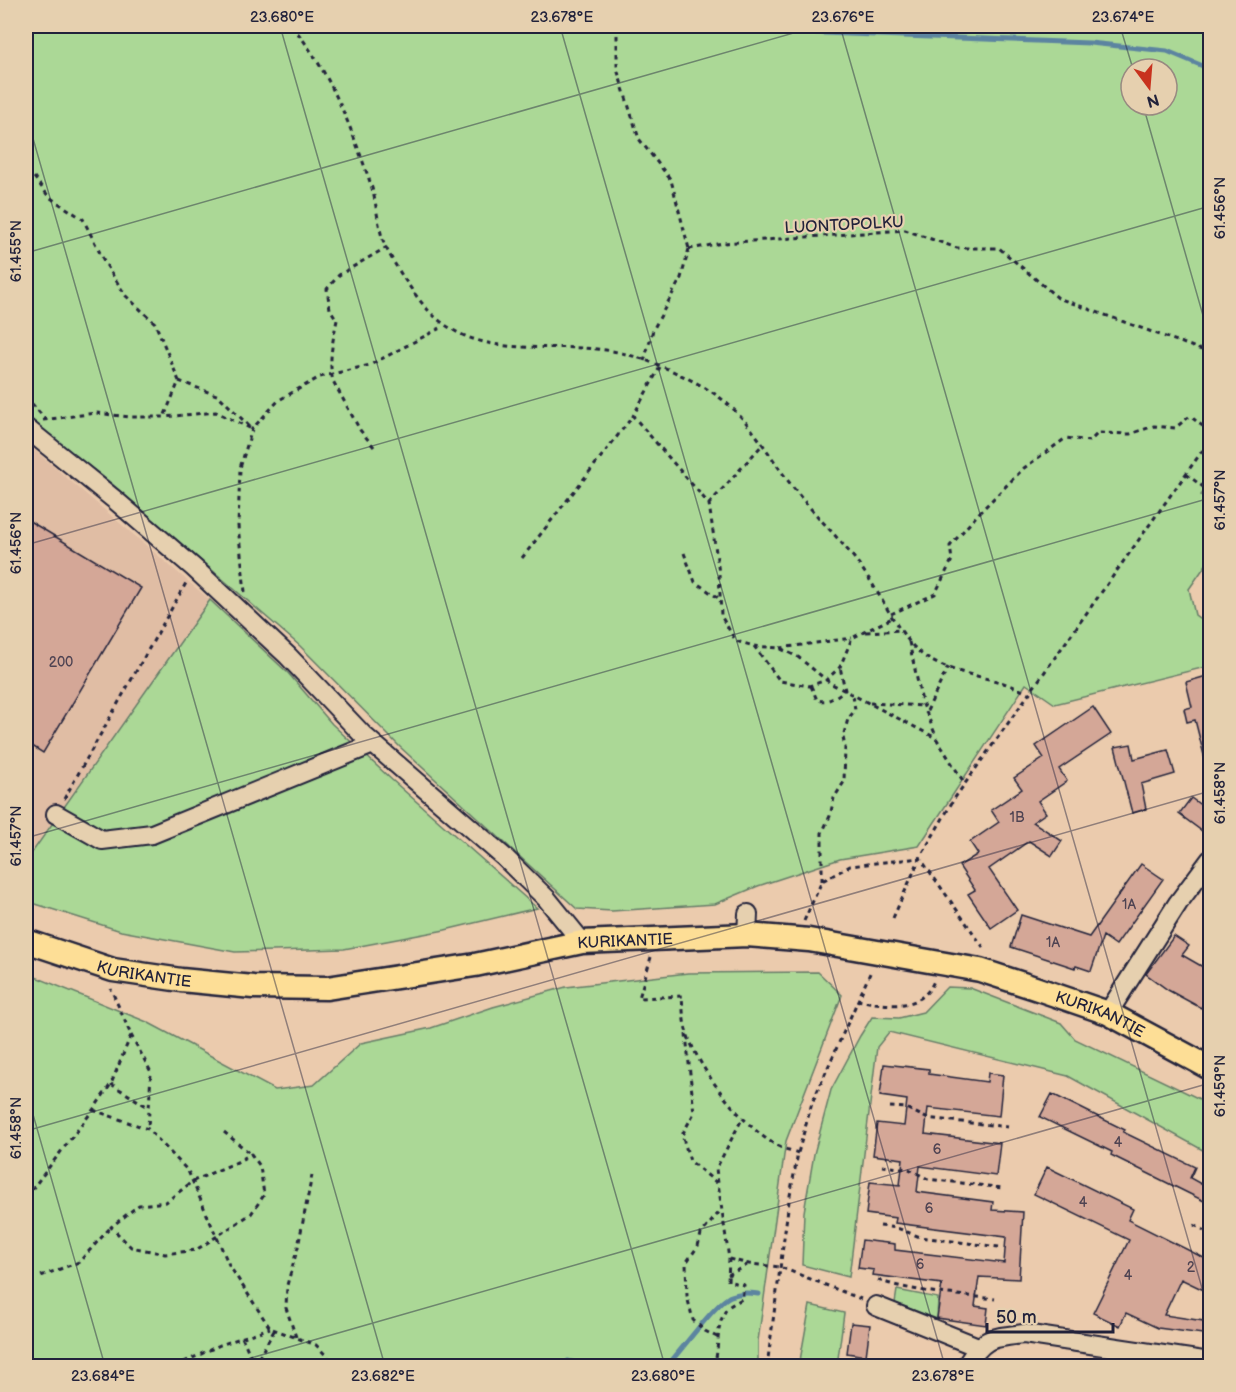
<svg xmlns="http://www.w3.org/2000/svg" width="1236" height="1392" font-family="'Balsamiq Sans',sans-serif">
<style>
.built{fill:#e0bda4}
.green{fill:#abd896;stroke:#667d68;stroke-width:1.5;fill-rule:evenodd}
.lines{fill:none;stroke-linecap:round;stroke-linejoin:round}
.stream{stroke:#5c84a0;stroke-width:5}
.building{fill:#d4a797;stroke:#22223b;stroke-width:1.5}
.minor-casing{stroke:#22223b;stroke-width:22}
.major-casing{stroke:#22223b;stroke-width:27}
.path{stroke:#22223b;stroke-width:3;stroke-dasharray:4.5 4.5;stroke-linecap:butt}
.minor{stroke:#e6d0af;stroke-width:18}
.major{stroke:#fdde96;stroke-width:22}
.ticks{fill:none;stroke:#22223b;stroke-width:1.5;stroke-opacity:0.45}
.labels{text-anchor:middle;stroke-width:4.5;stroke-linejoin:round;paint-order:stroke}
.number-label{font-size:14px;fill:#4e4352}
.street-label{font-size:16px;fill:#22223b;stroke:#e6d0af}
.neatline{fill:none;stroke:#22223b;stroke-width:2}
.ticks-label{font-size:15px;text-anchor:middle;fill:#22223b}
</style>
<rect width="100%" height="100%" fill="#ebcbad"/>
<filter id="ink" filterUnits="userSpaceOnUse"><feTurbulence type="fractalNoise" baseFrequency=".0167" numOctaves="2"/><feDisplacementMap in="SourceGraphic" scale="12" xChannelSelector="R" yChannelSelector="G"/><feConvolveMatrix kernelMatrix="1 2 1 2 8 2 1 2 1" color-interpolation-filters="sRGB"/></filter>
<g filter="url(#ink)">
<path class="built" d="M26,443L210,600L26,859Z"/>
<path class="green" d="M26,26H1210V483L1201,495L1210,502V559L1189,589L1195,615L1210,626V666L1055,704L1026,684L919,846L840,859L758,886L715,904L612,911L577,909L400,747L300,646L111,483L26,417ZM1131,69H1167V105H1131Z
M210,600L288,673L332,724L392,780L537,908L445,930L344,949L235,952L121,931L26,901V861Z
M818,972L842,995L786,1141L758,1341V1366H26V973L147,1022L275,1090L314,1085L361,1043L431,1028L493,1007L566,987L688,973Z
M947,987L970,988L1061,1023L1075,1039L1210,1104V1154L1068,1076L889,1032L877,1047L849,1277L802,1265L804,1212L814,1154L831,1090L860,1036L872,1017L899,1018L923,1012Z
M897,1290L938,1298L937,1319L895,1303Z
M810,1305L844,1313L837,1366H799Z"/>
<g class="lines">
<path class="stream" d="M631,26L1090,43L1167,51L1210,69
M568,1361L586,1366
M667,1366C680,1352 717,1301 731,1296C741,1292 749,1293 759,1294"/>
</g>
<path class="building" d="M26,519L141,588L43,753L26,742Z
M1210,675V762L1206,763L1195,720L1187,722L1184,709L1192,707L1186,682Z
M1093,707L1111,734L1059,769L1067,781L1038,801L1046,813L1033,822L1062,841L1052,856L1029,841L989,869L1017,910L991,928L968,894L975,890L959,866L978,854L970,842L999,822L991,810L1022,789L1014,778L1044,758L1036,746Z
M1131,744L1134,759L1168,750L1175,774L1141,784L1146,809L1132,813L1115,747Z
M1191,798L1210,812V837L1179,814Z
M1141,864L1163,879L1116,945L1103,936L1091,971L1076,966L1075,968L1011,947L1021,915L1089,937Z
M1174,936L1189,946L1182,955L1210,971V991L1201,1008L1168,990L1146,974Z
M884,1064L929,1069V1074L987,1082L988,1073L1003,1075L999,1116L928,1108L925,1134L1000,1143L996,1176L920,1166L917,1192L993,1202L992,1210L1023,1212L1019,1279L979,1277L975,1306L988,1308L986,1325L937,1318L942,1284L873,1275L874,1270L858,1268L862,1240L895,1244V1250L1004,1263L1006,1237L895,1223L896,1218L866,1214L870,1182L900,1185L903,1159L873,1155L877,1123L904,1126L907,1100L880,1096Z
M1052,1094L1125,1130L1123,1132L1195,1167L1190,1178L1210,1189V1204L1111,1155L1112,1152L1040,1117Z
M1047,1167L1133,1209L1128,1220L1210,1261V1293L1181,1279L1164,1315L1210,1322V1335L1158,1328L1126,1313L1120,1326L1093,1313L1129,1240L1034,1194Z
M851,1323L870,1325L866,1356L847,1353Z"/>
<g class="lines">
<defs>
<path id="minor" d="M26,428L115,500L194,568L288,656L363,735L504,857L547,899L582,942
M56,814L102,840L152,834L373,744
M747,935L748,914
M1108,1013L1178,903L1210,860
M876,1306L978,1347
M966,1366C984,1337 990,1338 1024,1334L1210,1362"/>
<g id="major">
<path id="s1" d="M26,941L113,970L181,980L253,987L327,988L475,965L582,942L747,935L809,940L980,970L1035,988L1108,1013L1210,1068"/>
</g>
</defs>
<use href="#minor" class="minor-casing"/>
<use href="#major" class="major-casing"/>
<path class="path" d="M292,26C330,71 352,129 371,185C377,203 377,224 384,243C392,262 414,295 428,310C479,364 548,340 612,351C642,356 682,374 707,389C749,414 766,453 795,490C817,518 845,543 865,573C883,598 899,637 924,656C945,671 976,675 1000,682C1011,685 1021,690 1030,694
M617,26V69L639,139L671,180L689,249
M34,177L49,197L83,219L105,263L126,296L155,323L179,381L164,417
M689,249L723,243L905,230L957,248H999L1058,298L1210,353
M644,361L653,330L681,278L689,249
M660,367L633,416L709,504L719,573L721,616L736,641L754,646L779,648L798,657L830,683L936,738L965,784
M179,381L219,396L249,426
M26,397L46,420
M43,420L96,413L130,417H164L216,412L252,429
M374,447L360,430L333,381C328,362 333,339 337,320L330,309L327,289L339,275L387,247
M1186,474L1210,492
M709,504L763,444
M684,553L695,582L720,599
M522,558L633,416
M245,592L238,526L240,468L252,429L279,400L320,377L370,365L444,326
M891,614L935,594L952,560L950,546L979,513L1024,468L1066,438L1090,441L1098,433L1130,434L1154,426L1175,428L1190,416L1210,432
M866,632L901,630
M909,642L922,702L936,736
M754,646L780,681L809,686L826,680L840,667L852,638L894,617
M780,648L852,638
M811,686L817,700C829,703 835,697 845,690L840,667
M870,703L923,706
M927,711L948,667
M64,799L186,583
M822,881V833L830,816L834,798L844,782L845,747L843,737L848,719L855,710L853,695
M893,918L920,858L954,799L1210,440
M804,921L822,881L850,866L920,858L986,951
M651,957L639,998L682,996C683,1008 683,1022 687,1033C698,1068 743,1127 776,1145C782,1149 791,1150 798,1153
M857,1000C886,1005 920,1013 934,981
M686,1034L694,1113L682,1135L690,1161L717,1183
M131,1035L151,1072L148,1129
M111,1084L148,1107
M890,1107L906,1108L926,1118L1008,1127
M93,1110L148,1129L188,1171L229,1265L270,1328L316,1345L336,1366
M224,1132L251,1154
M251,1154L260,1166L264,1195L251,1214L196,1250L165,1254L131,1247L111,1227L139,1205L166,1202L193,1181L237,1162Z
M882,1166L909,1169L928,1179L1003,1188
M26,1197L93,1110L111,1084L131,1035L111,989
M1194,1225L1210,1233
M880,1226L897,1228L920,1237L999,1247
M729,1259L749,1264L780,1267L861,1299
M728,1275L747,1265
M41,1276L79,1262L111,1227
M878,1280C915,1293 956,1294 995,1299
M242,1337L255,1366
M296,1337L286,1308L287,1285L298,1247L312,1175
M717,1337L705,1331L693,1320L687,1296L686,1263L698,1246L701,1234L721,1210
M176,1366L220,1345L270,1328
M254,1366L275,1329
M714,1366C720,1348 715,1327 726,1310C729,1305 737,1302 742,1299L744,1285L728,1281L729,1259L716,1169L743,1117
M767,1366L789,1201L798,1153L812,1103L871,971"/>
<use href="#minor" class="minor"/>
<use href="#major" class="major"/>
</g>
</g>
<path class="ticks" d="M280,26L665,1366M560,26L945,1366M840,26L1210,1316M1120,26L1133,69M1143,105L1210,340M26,114L385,1366M26,253L818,26M26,545L1210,206M26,838L1210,498M26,1090L105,1366M26,1131L1210,791M223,1366L1210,1083"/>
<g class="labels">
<g class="number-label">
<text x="61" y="667">200</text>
<text x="1017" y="822">1B</text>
<text x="1129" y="909">1A</text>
<text x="1053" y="947">1A</text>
<text x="1118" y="1147">4</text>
<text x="937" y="1154">6</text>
<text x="1083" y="1207">4</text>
<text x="929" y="1213">6</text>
<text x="920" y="1269">6</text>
<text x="1191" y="1272">2</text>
<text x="1128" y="1280">4</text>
</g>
<g class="street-label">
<text transform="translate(844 224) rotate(-3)" y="6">LUONTOPOLKU</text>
<text dy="6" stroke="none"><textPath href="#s1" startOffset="609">KURIKANTIE</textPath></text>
<text dy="6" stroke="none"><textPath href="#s1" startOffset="123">KURIKANTIE</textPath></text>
<text dy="6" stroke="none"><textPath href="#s1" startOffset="1095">KURIKANTIE</textPath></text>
</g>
</g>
<rect width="1236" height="1392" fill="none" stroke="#e6d0af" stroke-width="66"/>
<g transform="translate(1149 87) rotate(164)"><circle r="28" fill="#e6d0af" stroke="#988a81" stroke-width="1.5"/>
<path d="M0-4.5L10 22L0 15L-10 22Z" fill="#c8321e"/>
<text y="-9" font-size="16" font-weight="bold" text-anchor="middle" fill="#22223b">N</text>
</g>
<path d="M987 1323v9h126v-9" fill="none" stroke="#22223b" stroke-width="3"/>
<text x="996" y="1323" font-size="18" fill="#22223b" stroke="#e6d0af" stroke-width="4.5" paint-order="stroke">50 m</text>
<rect x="33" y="33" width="1170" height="1326" class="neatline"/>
<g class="ticks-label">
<text x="282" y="22">23.680°E</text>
<text x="562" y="22">23.678°E</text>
<text x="843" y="22">23.676°E</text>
<text x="1123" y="22">23.674°E</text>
<text transform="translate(1220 208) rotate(-90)" y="5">61.456°N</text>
<text transform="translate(16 251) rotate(-90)" y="5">61.455°N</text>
<text transform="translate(1220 500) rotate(-90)" y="5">61.457°N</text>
<text transform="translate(16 543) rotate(-90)" y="5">61.456°N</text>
<text transform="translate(1220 793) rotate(-90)" y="5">61.458°N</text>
<text transform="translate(16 836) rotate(-90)" y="5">61.457°N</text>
<text transform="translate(1220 1086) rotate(-90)" y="5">61.459°N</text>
<text transform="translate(16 1128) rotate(-90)" y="5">61.458°N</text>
<text x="103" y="1381">23.684°E</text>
<text x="383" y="1381">23.682°E</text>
<text x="663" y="1381">23.680°E</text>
<text x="943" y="1381">23.678°E</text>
</g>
</svg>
